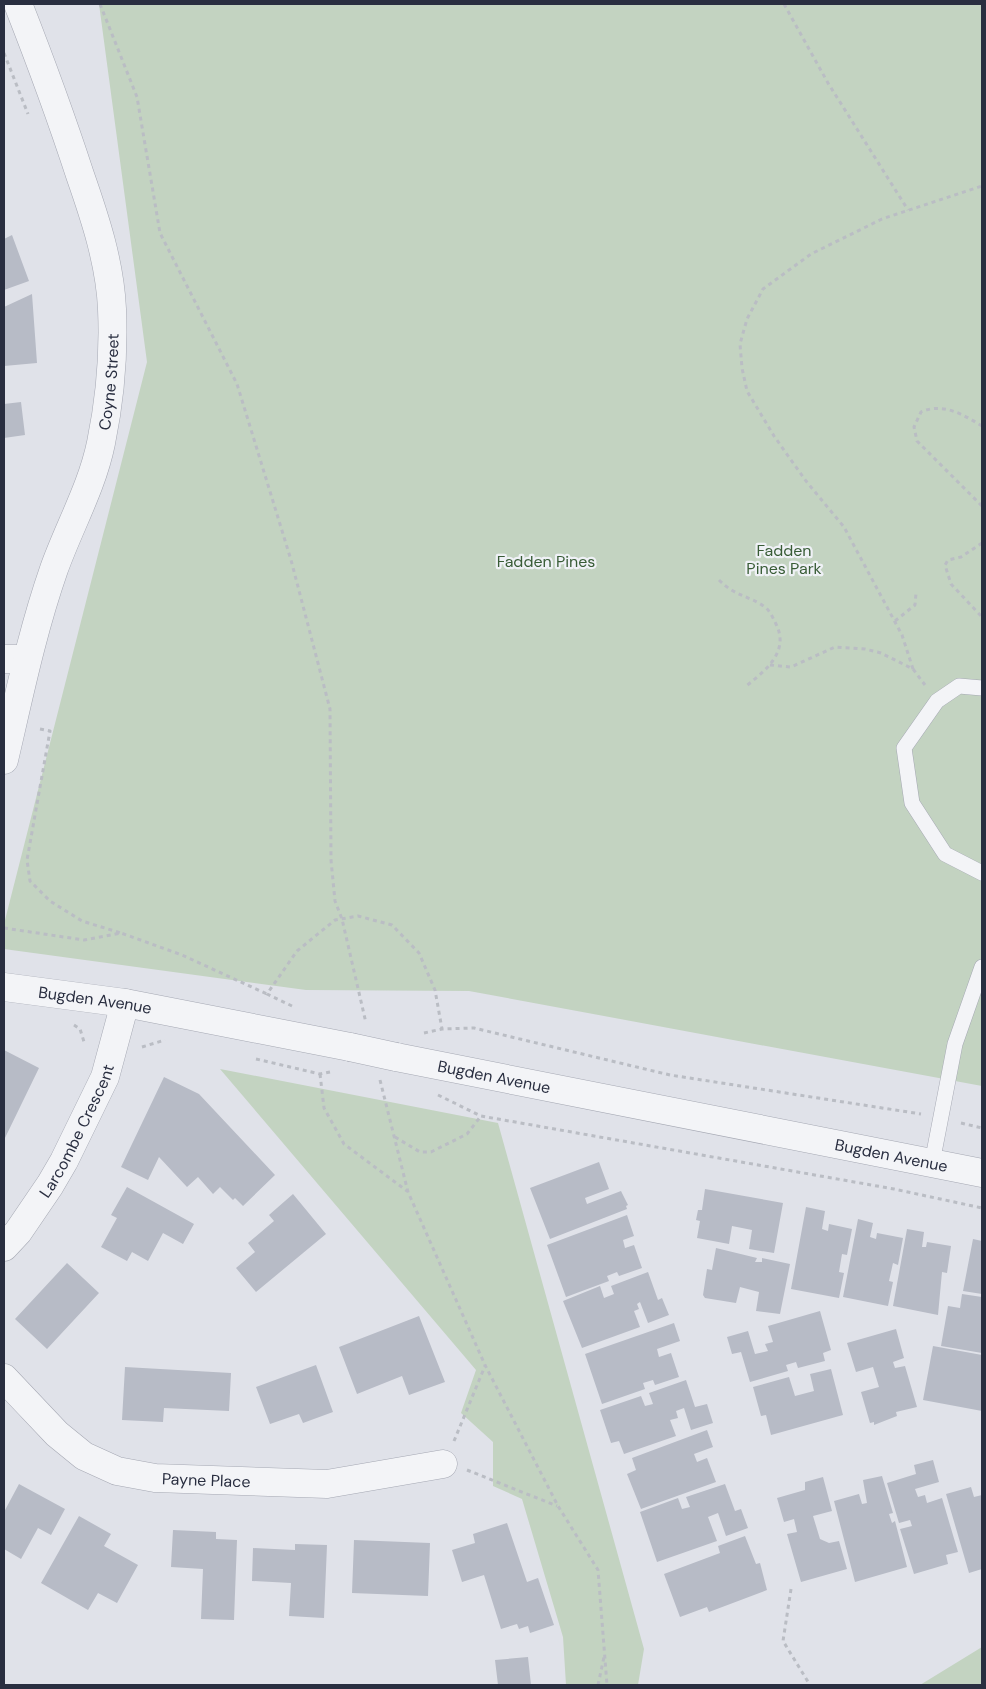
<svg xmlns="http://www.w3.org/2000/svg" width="986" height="1689" font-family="'DM Sans',sans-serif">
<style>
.green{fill:#c3d3c1}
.building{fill:#b7bbc6}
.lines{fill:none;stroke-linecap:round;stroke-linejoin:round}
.service-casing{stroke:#a5a8b3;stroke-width:16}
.minor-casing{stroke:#a5a8b3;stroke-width:29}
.tertiary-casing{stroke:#a5a8b3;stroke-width:29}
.path{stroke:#babdc4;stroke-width:3;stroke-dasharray:4 4;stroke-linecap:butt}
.service{stroke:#f3f4f7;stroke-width:15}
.minor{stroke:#f3f4f7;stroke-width:28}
.tertiary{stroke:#f3f4f7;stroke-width:28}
.tertiary-bridge-casing{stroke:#a5a8b3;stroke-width:29;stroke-linecap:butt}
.tertiary-bridge{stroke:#f3f4f7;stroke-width:28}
.labels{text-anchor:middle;stroke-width:4.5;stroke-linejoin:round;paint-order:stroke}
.street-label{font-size:16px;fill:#292e40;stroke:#eff1f6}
.park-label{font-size:16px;fill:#385c36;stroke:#eff1f6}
</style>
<rect width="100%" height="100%" fill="#e0e2e9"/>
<path class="green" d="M99,4H982V1086L469,991L306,990L4,949V924L147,362Z
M220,1069L498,1123L644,1649L638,1685H566L563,1637L522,1499L493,1486V1442L461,1413L476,1370Z
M982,1647V1685H920Z"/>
<path class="building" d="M12,235L29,281L4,290V239Z
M32,294L37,363L4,366V307Z
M21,402L25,435L4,438V404Z
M4,1050L39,1068L4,1140Z
M164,1077L199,1094L275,1175L243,1206L235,1198L233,1200L220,1187L213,1194L198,1177L187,1187L159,1157L148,1180L121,1167Z
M599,1162L609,1189L585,1198L587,1204L621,1191L628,1205L626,1206L627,1209L550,1239L530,1188Z
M127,1187L194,1224L183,1244L163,1233L148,1261L132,1252L127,1261L101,1247L117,1218L111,1215Z
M705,1189L783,1203L774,1253L749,1249L752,1230L732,1226L729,1244L697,1238L700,1221L696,1220L698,1210H702Z
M293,1194L326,1234L256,1292L236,1268L255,1252L248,1243L274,1221L269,1215Z
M806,1207L825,1211L822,1229L828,1231L829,1224L852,1229L847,1255L842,1254L839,1272L844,1273L839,1298L791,1289Z
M627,1215L634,1236L623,1240L625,1248L634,1245L642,1268L619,1276L617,1272L607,1276L609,1281L566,1297L547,1245Z
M858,1219L873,1223L870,1237L876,1239L877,1233L903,1238L898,1265L893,1263L889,1281L893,1282L888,1306L843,1297Z
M907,1229L924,1232L922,1247H926L927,1242L951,1246L947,1273L942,1272L938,1315L893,1306Z
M973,1239L982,1241V1294L963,1291Z
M716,1248L757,1258L755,1262H762V1258L790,1264L780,1314L756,1311L759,1292L740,1287L736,1303L705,1298L703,1295L707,1269L712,1270Z
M67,1263L99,1293L47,1349L15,1319Z
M648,1272L658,1300L662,1298L669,1315L648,1323L640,1302L637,1304L639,1309L634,1311L640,1327L582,1348L563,1301L600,1286L604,1298L614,1294L611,1286Z
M962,1294L982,1297V1353L941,1346L948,1306L960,1308Z
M820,1311L831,1350L823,1353L825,1361L798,1368L796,1362L786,1365L788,1371L750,1382L741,1352L732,1354L727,1337L748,1331L755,1354L768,1351L765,1344L773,1342L768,1326Z
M419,1316L445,1382L409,1395L402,1376L357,1394L339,1347Z
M674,1323L680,1341L657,1349L659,1357L671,1353L679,1377L655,1385L653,1380L643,1383L645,1389L602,1404L585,1354Z
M896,1329L904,1358L893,1362L895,1368L905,1366L917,1407L896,1412L897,1416L874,1425V1422L870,1423L861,1392L879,1387L873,1367L856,1372L847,1343Z
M933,1346L982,1355V1411L923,1400Z
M316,1365L333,1412L303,1423L299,1414L270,1424L256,1387Z
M125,1367L231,1373L229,1411L164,1408L163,1422L122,1420Z
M831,1369L843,1415L771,1435L766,1415L761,1416L753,1387L789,1377L795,1396L814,1391L810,1374Z
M686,1380L695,1407L707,1404L713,1423L691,1430L684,1408L676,1411L678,1418L670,1420L676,1436L624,1454L619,1441L611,1443L600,1410L641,1396L645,1406L653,1404L649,1393Z
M707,1430L713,1447L694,1454L697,1462L707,1458L716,1482L641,1509L627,1474L636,1470L632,1458Z
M933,1460L939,1482L915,1489L918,1497L925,1495L927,1503L942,1498L958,1552L946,1555L948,1564L914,1574L900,1529L912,1526L910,1520L899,1523L887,1483L916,1474L914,1465Z
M882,1476L893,1513L889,1514L892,1523L895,1521L907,1567L855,1582L834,1501L859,1494L862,1504L867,1503L863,1480Z
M823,1477L832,1511L813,1516L820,1539L829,1543L839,1541L847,1569L801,1582L787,1534L797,1532L794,1519L784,1522L777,1498L805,1490V1482Z
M19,1484L65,1509L51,1535L38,1528L21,1559L4,1549V1512Z
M725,1484L735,1511L741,1509L748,1528L726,1536L718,1513L708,1517L717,1541L657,1562L640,1512L678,1498L682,1509L690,1507L686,1497Z
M971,1487L974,1497L982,1495V1569L969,1573L946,1494Z
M79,1516L111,1534L104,1546L138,1565L117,1603L98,1593L88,1610L41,1583Z
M507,1523L527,1582L538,1578L554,1625L530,1633L528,1626L519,1629L517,1624L501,1629L484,1575L462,1582L452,1550L475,1543L473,1534Z
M173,1530L216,1532V1539L237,1540L234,1620L201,1619L203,1569L171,1567Z
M745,1536L756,1564L760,1563L767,1590L709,1612L707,1607L680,1617L664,1574L720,1553L718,1546Z
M354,1540L430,1543L428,1596L352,1593Z
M295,1544L327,1545L324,1618L289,1616L291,1583L252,1581L253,1548L295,1550Z
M528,1657L531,1685H498L495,1660Z"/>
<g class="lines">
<defs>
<path id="service" d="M982,688L959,686L937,701L904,748L912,803L945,854L982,873
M932,1163L955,1044L982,967"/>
<g id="minor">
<path d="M4,659H26"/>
<path id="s1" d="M4,1247L18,1232L50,1185L64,1161L105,1077L125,1003"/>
<path id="s2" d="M4,1378L57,1434L84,1456L117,1471L155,1478L327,1484L443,1464"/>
</g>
<g id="tertiary">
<path id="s3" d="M4,760C19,696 32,632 54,569C69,527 92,487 101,443C110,399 114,353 112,309C110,263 95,218 80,175C61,117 40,60 18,4"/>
<path id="s4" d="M4,987L125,1003L350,1047"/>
<path id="s5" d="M396,1057L982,1173"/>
</g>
</defs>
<use href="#service" class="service-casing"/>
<use href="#minor" class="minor-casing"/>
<use href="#tertiary" class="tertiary-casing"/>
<path class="path" d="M100,4L137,97L160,233L237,384L291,560L330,709L331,860L335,901L342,919L366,1023
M784,4L828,83L908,210
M4,53L28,114
M982,426C964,415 943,402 921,412L914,427L917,441L982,506
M982,543L961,557L948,560L945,565L951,584L982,617
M719,580C736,597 748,595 765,607C770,611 773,618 776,624C790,652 765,671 745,687
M895,621L915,605L916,593
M770,665L791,667L835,647L865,649L881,653L913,669L925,685
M913,669L902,635L844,527L806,481L774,436L747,391L742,368L740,344L747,319L763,289L811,254L882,219L982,186
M40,729L50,731L27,860L30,881L50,901L82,921L121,933
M4,928L84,940L121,933L182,955L267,994
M292,1006L267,994L297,951L335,920L358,916L392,925L419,953L435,990L442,1029
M74,1025L80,1029L85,1045
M424,1033L442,1029L474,1028L670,1075L921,1114
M142,1047L165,1040
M256,1059L320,1074L330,1072
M320,1074L324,1108L344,1144L407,1191
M380,1080L408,1192L485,1365L558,1506L598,1570L607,1685
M438,1095L481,1116L894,1189L982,1208
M961,1123L982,1128
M395,1137L420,1152H431L467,1134L481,1116
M454,1441L485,1366
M467,1470L557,1506
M791,1589L783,1641L810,1685
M598,1685L604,1657"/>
<use href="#service" class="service"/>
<use href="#minor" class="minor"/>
<use href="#tertiary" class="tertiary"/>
<defs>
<path id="tertiary-bridge" d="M350,1047L396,1057"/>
</defs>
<use href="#tertiary-bridge" class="tertiary-bridge-casing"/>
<use href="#tertiary-bridge" class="tertiary-bridge"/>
</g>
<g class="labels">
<g class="street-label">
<text dy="6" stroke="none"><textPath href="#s3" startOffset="394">Coyne Street</textPath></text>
<text dy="6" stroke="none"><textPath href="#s4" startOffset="92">Bugden Avenue</textPath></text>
<text dy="6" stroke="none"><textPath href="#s5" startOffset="100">Bugden Avenue</textPath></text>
<text dy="6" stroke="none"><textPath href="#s1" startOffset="138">Larcombe Crescent</textPath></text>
<text dy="6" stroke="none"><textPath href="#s5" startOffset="505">Bugden Avenue</textPath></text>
<text dy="6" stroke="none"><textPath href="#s2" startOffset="238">Payne Place</textPath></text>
</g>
<g class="park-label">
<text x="784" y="556">Fadden<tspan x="784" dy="18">Pines Park</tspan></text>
<text x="546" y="567">Fadden Pines</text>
</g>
</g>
<rect width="986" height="1689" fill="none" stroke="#292e40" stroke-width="10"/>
</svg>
